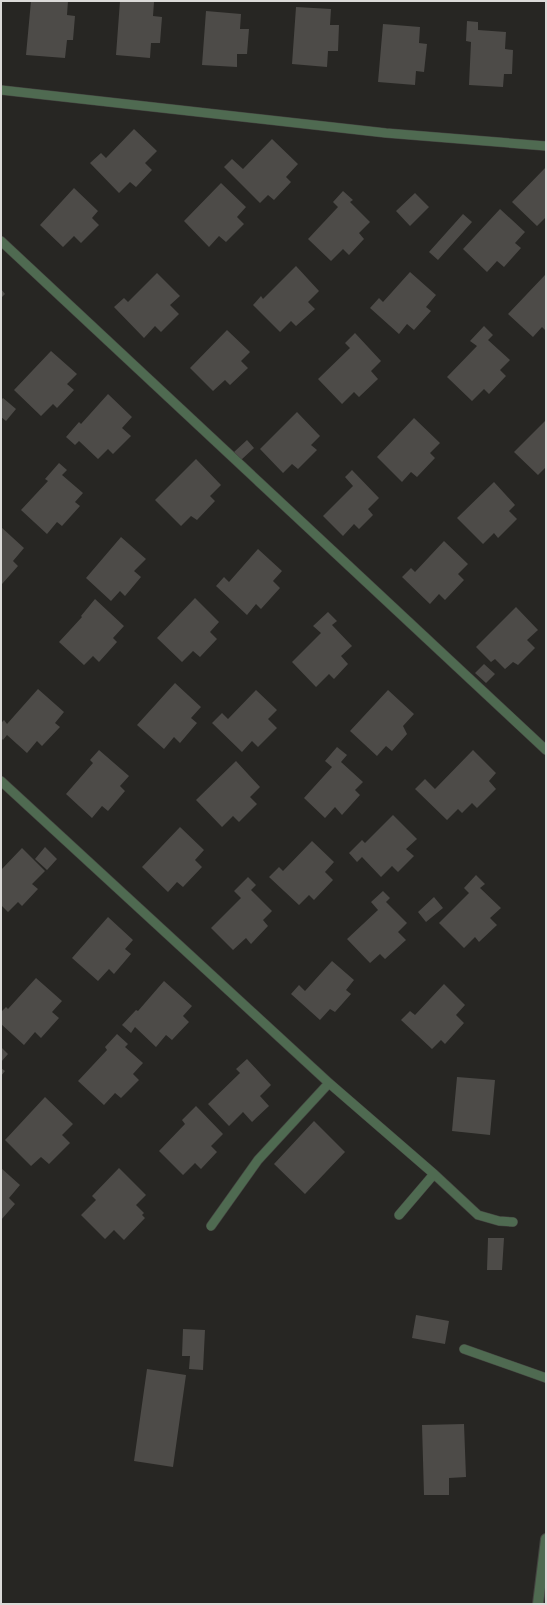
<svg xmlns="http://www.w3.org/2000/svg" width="547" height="1605" font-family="'Exo 2',sans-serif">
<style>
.building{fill:#4d4b48}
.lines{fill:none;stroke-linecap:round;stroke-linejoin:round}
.lane-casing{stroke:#444340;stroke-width:10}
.street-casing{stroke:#444340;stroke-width:12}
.lane{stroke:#4f6a51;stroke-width:9}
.street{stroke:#4f6a51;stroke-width:10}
</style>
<rect width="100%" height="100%" fill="#272623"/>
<path class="building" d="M31,1H68L67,15L75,16L73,40H67L65,58L26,55Z
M120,1L154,2L153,16L162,17L160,43H151L150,58L116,55Z
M296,7L331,9L330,25H339L338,51H328L327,67L292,64Z
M206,11L241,14L240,29H249L247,54H237V67L202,65Z
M467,21L478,22V30L506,32L505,49L513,50L512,74H504L503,87L469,85L471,42L466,41Z
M383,24L420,27L419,43L427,44L424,72L416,71L415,85L378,82Z
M134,129L157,151L145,163L152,170L136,187L130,182L119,193L90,163L101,153L106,158Z
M272,139L298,164L286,177L291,182L274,200L268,195L260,203L224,167L232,159L243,169Z
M546,167V217L537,226L512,202Z
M221,183L246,207L237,217L244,224L226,242L219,236L209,247L184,221Z
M74,188L98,211L92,218L99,225L81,243L74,236L63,247L40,225Z
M343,191L353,200L350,202L370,222L359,233L364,239L349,255L343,249L331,261L308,239L338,207L333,202Z
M415,193L429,207L410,226L396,211Z
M500,209L525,232L515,243L521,248L504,267L497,261L487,272L463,249Z
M463,214L472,222L438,260L429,252Z
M296,266L319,291L308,302L315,309L296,326L291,321L280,332L253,305L261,296L263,299Z
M410,272L436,295L426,307L431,311L414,330L407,324L399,334L370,308L379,298L383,302Z
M157,273L180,296L170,305L179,314L161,332L155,326L144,338L114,307L124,298L128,302Z
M545,275L546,331L542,327L533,337L508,314Z
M1,289L5,294L1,298Z
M484,326L493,335L488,340L510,360L500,370L506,376L489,394L484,389L472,401L447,377L477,346L470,341Z
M227,330L250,352L241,361L248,368L230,385L225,380L213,391L190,368Z
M355,333L381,361L371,371L378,379L359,397L354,392L342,404L318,379L350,348L345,343Z
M51,351L77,374L67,384L74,390L57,408L53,404L41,416L14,390Z
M108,394L132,417L122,428L131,436L113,454L108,449L98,459L79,441L75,445L66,437L79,422L81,424Z
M3,398L16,409L6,421L1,417V400Z
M297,412L320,436L311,445L317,450L298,469L292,464L283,473L260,449Z
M414,418L440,443L430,453L435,458L417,477L411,472L402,482L377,457Z
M546,420V467L538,475L514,452Z
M247,440L254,448L241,460L234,452Z
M196,459L221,485L210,496L215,501L197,520L191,516L181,526L155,500Z
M59,463L67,470L62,475L83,493L75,502L80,506L62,526L57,522L47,534L21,510L48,481L45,479Z
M352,470L379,498L368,509L373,515L359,529L354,524L343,536L323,516L353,486L345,477Z
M494,482L515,505L509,511L517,519L498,538L494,533L483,544L457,518Z
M1,527L24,548L13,561L18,566L2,584L1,583Z
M121,537L146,559L134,571L141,577L125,596L120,591L111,601L86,578Z
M444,541L468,564L458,574L464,580L445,600L439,594L430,604L402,577L411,568L415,572Z
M258,549L282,571L273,581L280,588L261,609L256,604L247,615L216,586L224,577L229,582Z
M195,598L219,622L210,632L217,639L200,657L193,651L182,662L157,638Z
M95,599L124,626L113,638L117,642L99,662L93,656L84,665L59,642L82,617L81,616Z
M516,607L538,630L527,640L535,648L518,665L513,662L505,669L495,659L491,662L476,647Z
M328,612L337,621L332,625L352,646L341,656L348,664L334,679L329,674L316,687L292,662L321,633L313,626Z
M484,664L495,674L486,683L475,673Z
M175,683L201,707L191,718L197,723L180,743L174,737L164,749L137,725Z
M38,689L64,712L55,723L60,727L42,746L37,741L27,753L7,735L3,740L1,738V723L4,720L7,724Z
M256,690L277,710L268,719L277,728L258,747L252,741L242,752L212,723L222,713L228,719Z
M388,690L414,714L403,726L407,734L392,751L386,746L377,756L350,731Z
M337,747L347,755L341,762L363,782L355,790L360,795L342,815L335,807L325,818L304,798L332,767L325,761Z
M99,750L129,776L120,786L125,791L108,811L102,806L92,818L66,794L93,763L90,760Z
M473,750L496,773L489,781L496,789L477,808L472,803L462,813L458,809L447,820L415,789L425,779L435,789Z
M236,761L260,787L250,797L257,804L239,822L233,816L222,827L196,800Z
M393,815L417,839L406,849L414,856L398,872L392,866L381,877L362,857L357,862L349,853L362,840L365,843Z
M180,827L204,850L195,860L202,867L183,887L177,882L168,892L142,867Z
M312,841L334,862L325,872L333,880L314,900L309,895L299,905L269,877L279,867L283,871Z
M45,847L57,859L47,870L35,859Z
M22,848L45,871L32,884L38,889L22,906L18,902L8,912L1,905V870Z
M476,875L485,884L480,888L501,908L490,918L497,925L479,942L475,937L464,948L439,923L469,893L464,888Z
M248,877L256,885L251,890L272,911L263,920L268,926L251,944L246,938L233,950L211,928L241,898L234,891Z
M383,891L390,898L386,902L407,923L398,932L406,940L385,959L380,954L370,963L347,939L378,910L371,902Z
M434,897L443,908L426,922L418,912Z
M108,917L133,940L125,949L131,954L114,974L109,969L98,981L72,958Z
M332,961L354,980L346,990L351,994L335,1012L330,1009L320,1020L291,994L299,985L305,991Z
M36,978L62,1001L52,1012L59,1018L41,1038L35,1032L24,1045L1,1024V1012L6,1007L8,1009Z
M164,981L192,1006L183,1016L189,1022L172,1040L166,1035L156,1047L135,1027L131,1033L122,1025L136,1010L138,1011Z
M444,984L465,1005L456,1015L464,1023L445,1044L441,1040L432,1049L401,1020L410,1011L415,1015Z
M117,1034L128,1044L125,1047L143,1063L133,1074L139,1080L121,1098L115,1093L104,1105L78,1081L107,1050L105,1047Z
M1,1047L8,1054L1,1062Z
M247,1059L271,1085L260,1096L269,1106L252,1122L243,1112L229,1126L208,1104L240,1073L236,1069Z
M1,1068L5,1071L1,1076Z
M457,1077L495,1080L490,1135L452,1131Z
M45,1097L73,1124L62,1135L70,1143L49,1164L41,1157L31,1166L5,1140Z
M196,1106L223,1134L211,1146L217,1152L201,1169L195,1163L183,1175L159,1151L185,1124L182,1120Z
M314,1121L345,1152L305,1194L274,1164Z
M1,1168L20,1185L9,1198L15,1204L1,1220Z
M119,1168L146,1195L136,1205L144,1213L142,1215L145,1218L124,1240L114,1230L105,1239L81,1215L96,1200L92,1196Z
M488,1238H504L502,1270H487Z
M416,1315L449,1321L445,1344L412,1338Z
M183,1329L205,1330L203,1370L189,1369L190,1356H182Z
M147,1369L186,1375L173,1467L134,1461Z
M464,1424L466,1477L449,1478V1495H424L422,1425Z"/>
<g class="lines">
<defs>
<path id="lane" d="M1,90L386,133L546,146
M1,241L546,750
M1,781L329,1083L434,1174L478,1215L499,1221L513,1222
M399,1215L434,1174
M211,1226L258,1160L329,1083
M464,1349L546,1378"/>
<path id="street" d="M538,1604L546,1539"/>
</defs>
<use href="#lane" class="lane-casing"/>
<use href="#street" class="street-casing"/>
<use href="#lane" class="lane"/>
<use href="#street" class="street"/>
</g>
<rect width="547" height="1605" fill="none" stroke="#dbdad8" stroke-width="4"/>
</svg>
